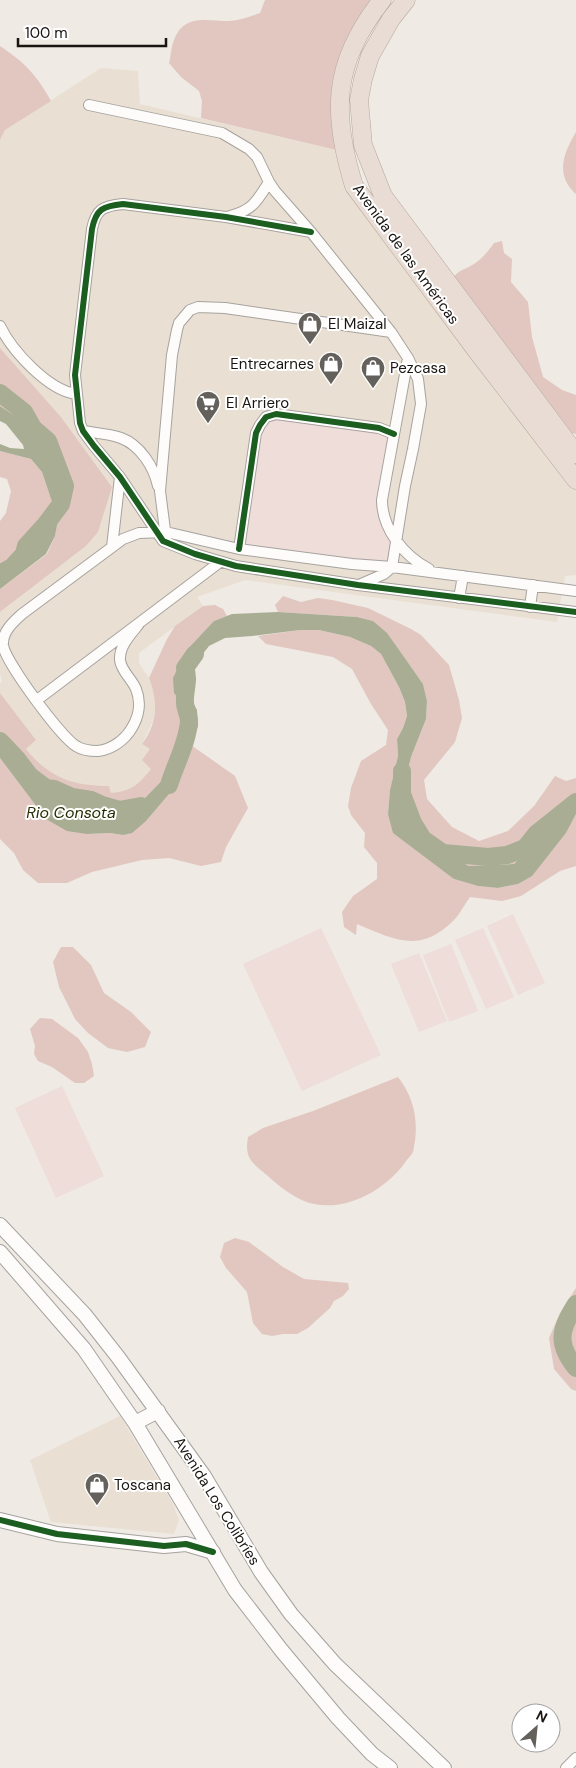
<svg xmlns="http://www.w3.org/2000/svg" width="576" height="1768" font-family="'DM Sans',sans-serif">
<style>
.built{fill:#e9e0d3}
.green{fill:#eeddd8}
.forest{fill:#e1c7c0}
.water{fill:#a8ad93}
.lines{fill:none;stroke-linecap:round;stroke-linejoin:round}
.river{stroke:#a8ad93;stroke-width:18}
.street-casing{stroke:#a6a29e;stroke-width:12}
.secondary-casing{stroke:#a6a29e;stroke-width:16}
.highway-casing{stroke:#b6a89d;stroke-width:19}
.street{stroke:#fdfcfb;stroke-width:10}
.secondary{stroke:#fdfcfb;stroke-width:14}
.highway{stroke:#e8dcd5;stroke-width:18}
.cycleway-casing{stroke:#fff;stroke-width:9}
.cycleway{stroke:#1b5e20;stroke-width:6}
.labels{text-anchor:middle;stroke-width:4;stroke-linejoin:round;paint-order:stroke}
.street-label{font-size:15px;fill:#191511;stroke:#fff}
.poi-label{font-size:15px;fill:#191511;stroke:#fff;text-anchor:start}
.water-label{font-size:16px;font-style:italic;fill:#262f02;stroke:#fff}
</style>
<rect width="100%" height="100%" fill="#efeae4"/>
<path class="built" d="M101,68L138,71L140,104L345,152L350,172L576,480V575L565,576L557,622L245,580L197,597L203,606L139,653V663L149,678L153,689L156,704L153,721L142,744L150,749L151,769L140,783L126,791L111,793L109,786H89L68,781L50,773L37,763L26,749L36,740L0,693V683L2,681L0,674V612L86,546L112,487L61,417L0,348V140L5,130Z
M120,1416L172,1502L179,1520L174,1534L51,1522L30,1460Z"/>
<path class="green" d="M266,417L394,434L382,500L389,530L392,567L240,549L251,466Z
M513,914L545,983L518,995L487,926Z
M321,928L381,1055L302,1091L243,964Z
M483,928L514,997L486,1009L455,940Z
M451,944L478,1011L449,1022L423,955Z
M419,953L447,1021L419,1032L391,964Z
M62,1086L104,1176L56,1198L15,1108Z"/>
<path class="forest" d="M265,0H382L350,52L345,152L201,118L202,101L199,91L181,77L169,63C171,56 171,47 174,40C184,13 207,21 229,21C240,20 249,17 260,13Z
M0,46C24,62 37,75 51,101L5,130L0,140Z
M576,132V194C555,175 563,154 576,132Z
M502,241L504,253L512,259L511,282L528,302L532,337L543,377L562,390L576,395V434L559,431L450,283C459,268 461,272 474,264C483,258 489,250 494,243Z
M0,348L61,417L112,487L98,532L86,546L0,612V589L47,554L55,536L61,504L60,473L55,458L40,439L33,428L0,406Z
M0,451L31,459L42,472L53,505L34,536L0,572V521L6,513L11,491L7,479L0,477Z
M283,596L301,602L318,598L332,600L368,608L411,629L421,635L449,665L459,700L462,718L455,742L424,780L427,799L452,827L479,841L508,831L534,806L555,776L566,781L576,778V793L565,803L543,834L514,864L469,866L443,853L423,839L402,811V794L411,757L426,719L427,701L423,684L407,662L373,621L357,617L278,612L275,605Z
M215,605L223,609L227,616L214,621L174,692L188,710L189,723L177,765L144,799L119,810L102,805L70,791L46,788L26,772L0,740V693L36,740L26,749C49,778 74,786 109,786L111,793C132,791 138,785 151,769L142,760L150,749L142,744C158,723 158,701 149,678L167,639L175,626L203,606Z
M300,630H319L350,637L371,646L381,654L399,687L405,702L407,716L403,728L397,739L398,756L390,790L388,814L454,879L478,886L498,888L518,884L532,875L566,833L576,814V866L560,871L521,896L502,901L470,897C464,905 459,916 452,922C419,954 393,939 357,924L356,935L344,927L342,912L353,896L377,879V863L364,847L365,833L351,815L348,806L351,788L361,761L386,745L388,730L371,704L352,669L333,657L266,644L258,636Z
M191,745L235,776L248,808L226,847L221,862L201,866L169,858L142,860L92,872L67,883H38L23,870L14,853L0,839V758L46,819L87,834L110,833L123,835L146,821L175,787Z
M61,947H73L91,965L104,993L131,1012L151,1032L145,1047L127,1052L108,1048L88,1033L75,1019L59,987L53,962Z
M40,1018L52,1019L78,1038L88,1052L92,1064L94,1076L84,1083H75L52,1067L38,1061L34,1054L35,1046L30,1029Z
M398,1077C413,1096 418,1118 415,1141C414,1144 414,1149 413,1152C411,1156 406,1160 404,1164C384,1190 348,1211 314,1204C298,1201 281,1188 269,1177C253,1163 244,1160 248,1137L263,1128L313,1111Z
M235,1238L249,1242L283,1267L304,1279L348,1283L349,1289L343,1296L334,1301L330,1308L308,1328L297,1334H283L272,1336L262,1334L253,1323L247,1292L226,1268L220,1257L224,1243Z
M576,1288V1391L571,1389L554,1369L549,1338L560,1313Z"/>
<path class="water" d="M0,406L33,428L40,439L55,458L60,473L61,504L55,536L46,554L0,589V572L34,536L53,505L42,472L31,459L0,451V444L10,448L24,449L23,445L6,424L0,421Z
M278,612L357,617L373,621L387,633L423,684L427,701L426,719L411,757L402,794V811L423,839L443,853L469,866L514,864L543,834L565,803L576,793V814L566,833L532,876L518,884L498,888L478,886L454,879L393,833L388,814L390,790L398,756L397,739L403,728L407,716L405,702L399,687L381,654L371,646L350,637L319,630H300L252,636L225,638L209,646L188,673L187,686L190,697L197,710L198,726L188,756L175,787L146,821L132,833L123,835L110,833L87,834L67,831L46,819L0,758V740L26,772L46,788L70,791L102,805L118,810L144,799L177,765L189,723L188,710L174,693L173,678L186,651L214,621L232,614Z"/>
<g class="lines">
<path class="river" d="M0,393L24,412L33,428L48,441L65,486L61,504L46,524L26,546L24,554L12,567L0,574
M0,741L17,759L30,776L46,788L54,789L72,797L91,800L102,805L119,810L141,806
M402,771V794L413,823L423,839L443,853L488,857L507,855L525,848L536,834L576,802
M169,785C175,765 187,744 189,722C189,714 185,709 185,703C184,690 190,680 185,668L195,654
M576,1304C560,1330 556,1343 576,1368"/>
<defs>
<path id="street" d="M89,105L222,133L249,149L257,157L269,182L275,191L311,232L391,332L408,358L418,379L421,404L413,449L405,486L392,567L384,574L361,584
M230,216C253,210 257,201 269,182
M311,232L226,217L123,204C103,206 96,209 92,229L75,375L80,423L83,431L94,446L120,477L163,541L195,554L236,566L358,585L576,612
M0,326C12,351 48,390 76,394
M408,358L382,500C382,529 404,556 429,569
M83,431C96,433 110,434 121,438C140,445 154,467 158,486
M166,538L160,491L172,355L177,330L179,323L190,310L198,307L225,308L391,332
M112,547L120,477
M239,549L256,433L260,425L266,417L276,414L379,428L394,434
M459,598L463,576
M530,607L533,585
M139,624C131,634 119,646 120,660C121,671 132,679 136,689C147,716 125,748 98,751C91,751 82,750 76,746C61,737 5,662 3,645C2,632 13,622 22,614L123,539L139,533L166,532L239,549L352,564L392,567L576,591
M37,700L220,562
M566,1768L576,1758"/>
<path id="secondary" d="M0,1225L85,1315L118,1357L204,1476L261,1572L291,1614L335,1664L444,1768
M0,1252L84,1349L135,1423L235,1590L282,1651L338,1718L372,1754L390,1768
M135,1423L158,1411
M0,1520L57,1534L164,1546L186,1544L213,1552"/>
<path id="highway" d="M382,0C333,62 331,112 354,186L476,350L576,480
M406,0L391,19L370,56L363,79L359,100L363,145L383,196L576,454"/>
</defs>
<use href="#street" class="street-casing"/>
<use href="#secondary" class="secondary-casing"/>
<use href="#highway" class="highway-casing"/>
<use href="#street" class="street"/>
<use href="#secondary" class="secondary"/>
<use href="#highway" class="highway"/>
<defs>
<path id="cycleway" d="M311,232L226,217L123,204C103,206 96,209 92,229L75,375L80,423L83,431L94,446L120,477L163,541L195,554L236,566L358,585L576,612
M239,549L256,433L260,425L266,417L276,414L379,428L394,434
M0,1520L57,1534L164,1546L186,1544L213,1552"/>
</defs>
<use href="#cycleway" class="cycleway-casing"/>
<use href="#cycleway" class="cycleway"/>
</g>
<defs>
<symbol id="shop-pin" viewBox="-11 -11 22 30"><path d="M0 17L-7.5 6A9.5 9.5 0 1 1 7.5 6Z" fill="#64605b" stroke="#fff"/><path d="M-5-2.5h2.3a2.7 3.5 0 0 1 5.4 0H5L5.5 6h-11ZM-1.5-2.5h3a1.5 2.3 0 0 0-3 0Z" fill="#fff"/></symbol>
<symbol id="supermarket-pin" viewBox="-11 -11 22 30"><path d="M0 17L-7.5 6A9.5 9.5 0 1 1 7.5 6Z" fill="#64605b" stroke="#fff"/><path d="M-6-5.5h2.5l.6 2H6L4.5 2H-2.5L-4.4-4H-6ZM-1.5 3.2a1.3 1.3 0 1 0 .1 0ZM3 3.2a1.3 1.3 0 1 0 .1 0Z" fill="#fff"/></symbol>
</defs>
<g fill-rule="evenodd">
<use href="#shop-pin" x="296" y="310" width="28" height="38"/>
<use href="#shop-pin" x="317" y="350" width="28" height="38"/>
<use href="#shop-pin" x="359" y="354" width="28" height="38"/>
<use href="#supermarket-pin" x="194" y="389" width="28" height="38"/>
<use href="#shop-pin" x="83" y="1471" width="28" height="38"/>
</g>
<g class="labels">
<g class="street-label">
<text transform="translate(406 254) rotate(54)" y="5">Avenida de las Américas</text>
<text transform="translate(217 1501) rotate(58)" y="5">Avenida Los Colibríes</text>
</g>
<g class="poi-label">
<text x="328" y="329">El Maizal</text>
<text x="314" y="369" text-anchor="end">Entrecarnes</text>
<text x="390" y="373">Pezcasa</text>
<text x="226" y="408">El Arriero</text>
<text x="114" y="1490">Toscana</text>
</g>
<g class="water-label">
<text x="71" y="818">Rio Consota</text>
</g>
</g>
<g transform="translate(536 1728) rotate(27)"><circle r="24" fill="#ffffff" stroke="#a3a1a0"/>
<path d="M0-4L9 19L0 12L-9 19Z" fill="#64605b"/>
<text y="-8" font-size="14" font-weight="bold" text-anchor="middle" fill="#191511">N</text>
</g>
<path d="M18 38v8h148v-8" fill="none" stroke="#191511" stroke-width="2.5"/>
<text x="25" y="38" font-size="15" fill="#191511" stroke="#ffffff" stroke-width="4" paint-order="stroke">100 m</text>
</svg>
